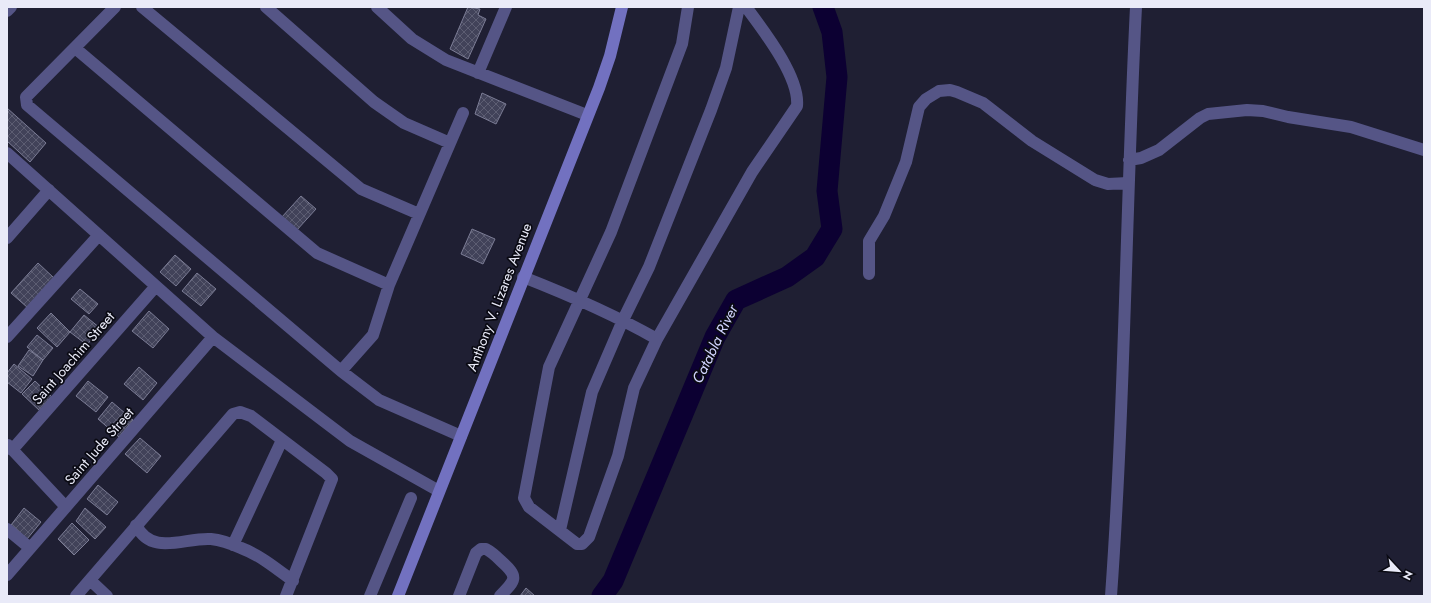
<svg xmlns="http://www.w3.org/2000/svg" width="1431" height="603" font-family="Jost,sans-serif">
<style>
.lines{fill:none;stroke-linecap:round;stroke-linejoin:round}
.river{stroke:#0c0032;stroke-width:21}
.building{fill:url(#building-cross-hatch);stroke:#7b7c95}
.street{stroke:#555586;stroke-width:12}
.secondary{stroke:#7271c0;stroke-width:12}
.labels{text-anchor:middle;stroke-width:3.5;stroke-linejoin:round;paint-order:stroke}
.street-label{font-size:14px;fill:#e9eaf8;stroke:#0a0a13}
.water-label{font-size:15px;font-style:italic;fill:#d0d3fd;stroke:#0a0a13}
</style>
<defs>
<pattern id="building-cross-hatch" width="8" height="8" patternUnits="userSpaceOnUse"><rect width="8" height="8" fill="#414259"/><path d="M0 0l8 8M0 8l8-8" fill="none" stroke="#5c5d72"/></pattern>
</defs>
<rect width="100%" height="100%" fill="#1f1f33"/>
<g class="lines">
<path class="river" d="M602,596L613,581L715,337L736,300L787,277L815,257L832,229L827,191L837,77L832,32L823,7"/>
</g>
<path class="building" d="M468,7L480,9L478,15L486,19L468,59L450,49Z
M482,93L506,104L496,124L475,114Z
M7,108L46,143L30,162L7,141Z
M301,196L316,209L296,231L281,218Z
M472,229L495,239L483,264L461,254Z
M175,255L191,269L176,286L160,272Z
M38,263L54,278L28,308L11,293Z
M197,273L216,289L201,306L182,291Z
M80,289L98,304L89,314L71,299Z
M149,311L169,329L153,348L132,331Z
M51,313L70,332L57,347L37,328Z
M84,315L100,328L87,345L70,332Z
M37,335L53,348L43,360L27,347Z
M29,350L43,360L33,376L18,366Z
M14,364L32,379L21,393L7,382V373Z
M139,367L157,383L143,400L124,384Z
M35,381L53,398L41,412L22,394Z
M88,381L108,397L96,412L76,396Z
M112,402L133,420L119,437L98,419Z
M140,438L161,456L147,473L125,454Z
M98,485L118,502L107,515L87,499Z
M24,508L41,522L27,539L11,525Z
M85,508L106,527L95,539L76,521Z
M72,523L89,540L74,555L58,539Z
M526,588L535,596H520Z"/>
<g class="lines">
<path class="street" d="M115,7L26,97L27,105L341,371L379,400L461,436
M142,7L361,189L419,214
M266,7L374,102L404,123L450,143
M377,7L412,39L446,60L587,115
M688,7L682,44L611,232L549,367L524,498L529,507L577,544H582L589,537L618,456L634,388L657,339L752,172L797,106C800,77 763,30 746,7
M7,11L11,7
M75,48L317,253L389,285
M478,73L506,7
M7,153L213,337L350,441L439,491
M1129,160L1141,158L1159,150L1200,118L1208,114L1247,110L1263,111L1288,117L1351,127L1424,150
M7,238L49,190
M869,274V241L884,216L906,162L919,107L926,99L939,91L950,90L957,92L983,103L1032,141L1095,180L1108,184L1128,183
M523,277C569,295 613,314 657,339
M7,337L99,235
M341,371L373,335L389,285L463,113
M8,445L66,507
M12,450L156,286
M136,525C152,557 185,537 211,539C221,540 232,544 241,548C260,555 277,569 293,581
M7,529L30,548
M560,530L592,392L623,320L649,267L711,110L726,68L739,7
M233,545L282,440
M7,575L213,337
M90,580L107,596
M76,596L233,414L240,412L251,416L326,473L332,479L286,596
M370,596L411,498
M459,596L476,553L481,549H486C492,552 497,557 501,561C519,577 516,580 500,596
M1111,596C1125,400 1126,203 1136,7"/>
<path class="secondary" d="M398,596L599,88L610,56L622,7"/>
</g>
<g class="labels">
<g class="street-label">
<text transform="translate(499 297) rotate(-69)" y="5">Anthony V. Lizares Avenue</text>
<text transform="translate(73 358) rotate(-49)" y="5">Saint Joachim Street</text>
<text transform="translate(99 446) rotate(-49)" y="5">Saint Jude Street</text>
</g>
<g class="water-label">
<text transform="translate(715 344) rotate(-64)" y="5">Catabla River</text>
</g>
</g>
<rect width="1431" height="603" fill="none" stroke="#e9eaf8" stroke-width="16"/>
<g transform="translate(1399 571) rotate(116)" stroke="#0a0a13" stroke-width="3" paint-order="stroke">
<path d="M0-3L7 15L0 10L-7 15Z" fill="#e9eaf8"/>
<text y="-6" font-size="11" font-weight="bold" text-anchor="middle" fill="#e9eaf8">N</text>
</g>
</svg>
